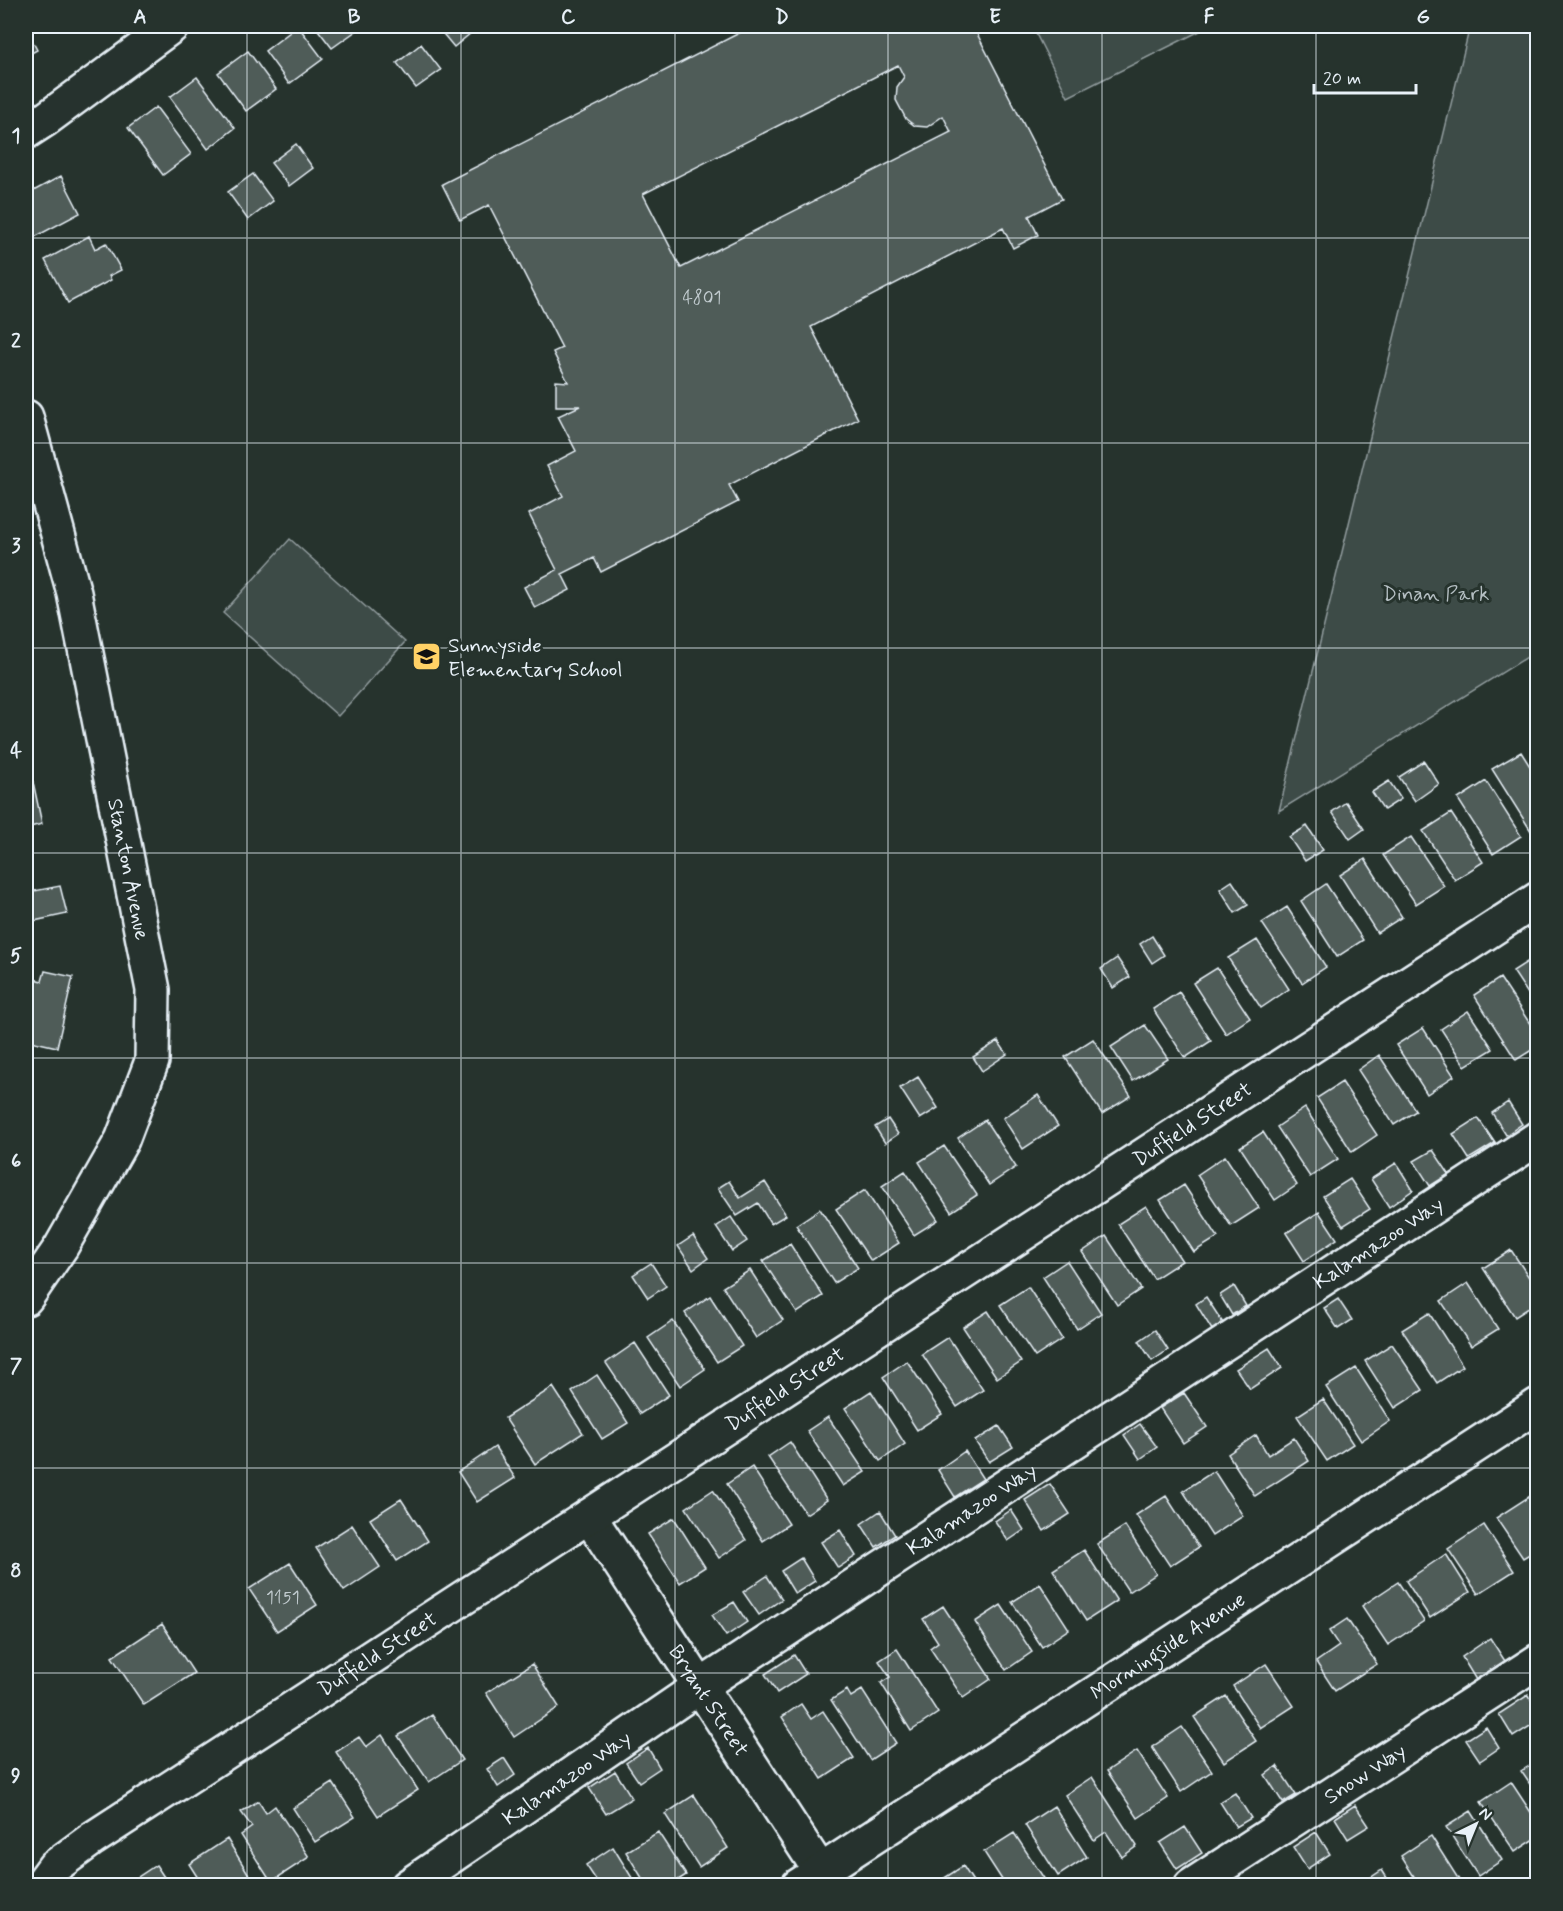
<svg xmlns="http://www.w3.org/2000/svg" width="1563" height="1911" font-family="Mynerve,sans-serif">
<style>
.green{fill:#3e4b47;stroke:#939ea0;stroke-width:1.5}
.building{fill:#505c59;stroke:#e8f1f8;stroke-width:1.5;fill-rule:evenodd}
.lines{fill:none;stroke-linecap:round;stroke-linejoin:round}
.minor-casing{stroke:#e8f1f8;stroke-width:38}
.minor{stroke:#26332d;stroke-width:33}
.grid{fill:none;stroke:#e8f1f8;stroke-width:1.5;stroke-opacity:0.55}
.labels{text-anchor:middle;stroke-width:6;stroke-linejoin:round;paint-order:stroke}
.number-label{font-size:18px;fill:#c2ccd0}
.park-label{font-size:21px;fill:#b5bfc3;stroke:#26332d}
.poi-label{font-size:21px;fill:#e8f1f8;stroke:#26332d;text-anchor:start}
.street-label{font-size:21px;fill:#e8f1f8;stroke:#26332d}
.neatline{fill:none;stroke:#e8f1f8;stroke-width:2}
.grid-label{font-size:20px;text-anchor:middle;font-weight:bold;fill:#e8f1f8}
</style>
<rect width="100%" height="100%" fill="#26332d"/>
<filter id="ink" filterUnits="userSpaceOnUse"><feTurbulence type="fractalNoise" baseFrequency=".0167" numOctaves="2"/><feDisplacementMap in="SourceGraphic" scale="12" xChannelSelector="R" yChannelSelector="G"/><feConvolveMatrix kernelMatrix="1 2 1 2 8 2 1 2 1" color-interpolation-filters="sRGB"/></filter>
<g filter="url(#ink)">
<path class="green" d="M1032,26H1210L1068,97Z
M1470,26H1537V651L1279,811Z
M290,539L405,642L338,716L223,613Z"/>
<path class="building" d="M298,26L323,59L289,84L265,51Z
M315,26H363L332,48Z
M444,26H465L471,33L454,47L439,29Z
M753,26H973L1062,199L1029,216L1038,235L1013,248L1003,228L811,327L858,419L729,485L738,502L601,572L594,558L562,574L570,590L535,608L524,587L557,570L529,514L563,496L547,466L576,451L558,416L580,406H556V381L568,382L553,352L562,348L489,205L460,220L442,184ZM898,65L904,77L897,87L896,100L906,119L915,126L927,127L943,116L951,132L681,268L643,194Z
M26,29L37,50L26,56Z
M421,44L441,70L416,88L397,63Z
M248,51L276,89L246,111L218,73Z
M197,77L235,128L208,149L170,97Z
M156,107L191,154L163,175L128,128Z
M296,144L313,168L289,186L271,163Z
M253,174L273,201L248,220L228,192Z
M61,176L80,213L31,239L26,229V195Z
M89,236L95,249L106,243L121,270L109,276L111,280L68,303L45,260Z
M1521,752L1538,779V827L1531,831L1492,769Z
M1424,761L1439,784L1415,801L1399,777Z
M32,777L42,824L26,828V778Z
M1389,781L1401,799L1384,810L1372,792Z
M1486,781L1521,836L1493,854L1458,799Z
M1346,802L1364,829L1350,839L1332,812Z
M1451,813L1483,862L1455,880L1423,831Z
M1307,826L1323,850L1305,861L1289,837Z
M1411,837L1444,886L1416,904L1383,855Z
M1365,859L1402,917L1377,933L1340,875Z
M1232,881L1248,905L1235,913L1220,889Z
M1326,884L1363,940L1337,957L1301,901Z
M60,886L67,914L34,921L29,892Z
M1287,907L1326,967L1302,983L1262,923Z
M1152,936L1164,955L1152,963L1140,944Z
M1257,940L1289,989L1261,1008L1228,958Z
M1538,955V1009L1513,971Z
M1117,958L1130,977L1113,988L1101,969Z
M1217,968L1250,1018L1226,1034L1193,983Z
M45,971L73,977L57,1047L26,1040V977L42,981Z
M1500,978L1538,1036V1046L1516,1060L1474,995Z
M1179,992L1211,1041L1185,1058L1153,1009Z
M1468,1011L1493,1049L1465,1066L1441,1029Z
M1145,1025L1168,1059L1133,1081L1111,1047Z
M1423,1028L1454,1076L1427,1094L1396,1045Z
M1093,1039L1131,1096L1102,1114L1065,1057Z
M998,1041L1007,1054L982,1071L973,1057Z
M1379,1055L1416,1111L1394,1125L1358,1070Z
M918,1077L938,1108L920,1119L900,1088Z
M1342,1082L1377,1135L1352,1152L1317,1098Z
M1038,1095L1058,1126L1023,1149L1003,1118Z
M1508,1102L1522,1124L1506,1135L1492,1113Z
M1305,1108L1338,1159L1310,1177L1277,1127Z
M1478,1118L1495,1143L1469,1159L1453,1134Z
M888,1119L898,1134L885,1143L875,1127Z
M985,1120L1016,1167L989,1185L958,1138Z
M1263,1132L1297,1185L1275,1200L1240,1147Z
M944,1146L977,1195L951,1212L919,1162Z
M1433,1150L1449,1174L1430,1186L1414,1161Z
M1225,1156L1259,1208L1231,1226L1197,1175Z
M1396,1163L1413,1190L1389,1207L1371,1179Z
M905,1171L938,1220L914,1235L882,1186Z
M1350,1179L1370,1209L1343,1226L1323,1196Z
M729,1181L740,1198L765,1182L786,1215L771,1224L758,1203L737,1216L718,1188Z
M1184,1185L1218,1237L1194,1252L1160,1200Z
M865,1190L899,1243L871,1261L836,1209Z
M1146,1206L1182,1261L1154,1279L1118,1224Z
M820,1209L858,1268L834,1283L796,1225Z
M1319,1212L1337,1239L1304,1261L1286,1233Z
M731,1217L747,1241L732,1251L716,1227Z
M693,1236L708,1258L693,1269L678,1246Z
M1106,1236L1141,1289L1117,1305L1082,1252Z
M790,1244L823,1296L797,1313L763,1261Z
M1511,1250L1538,1291V1302L1515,1317L1483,1268Z
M1067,1261L1101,1313L1077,1329L1043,1277Z
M651,1263L666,1286L648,1298L633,1275Z
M750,1270L783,1320L756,1338L723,1287Z
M1468,1283L1498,1329L1471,1346L1441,1301Z
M1234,1286L1246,1306L1232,1315L1220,1295Z
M1028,1287L1062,1339L1035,1357L1000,1305Z
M710,1296L742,1346L717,1362L685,1313Z
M1206,1297L1223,1323L1212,1330L1196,1304Z
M1338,1299L1352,1320L1338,1329L1324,1308Z
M988,1311L1021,1362L997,1378L963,1327Z
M1429,1313L1463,1366L1437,1383L1402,1330Z
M673,1321L705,1369L680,1386L648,1338Z
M1155,1330L1168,1350L1152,1361L1139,1341Z
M948,1337L983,1390L957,1407L922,1354Z
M635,1343L669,1395L640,1414L606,1363Z
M1392,1344L1423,1390L1395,1408L1365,1361Z
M1269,1348L1282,1368L1250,1389L1236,1369Z
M907,1361L942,1414L917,1430L883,1377Z
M1356,1368L1390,1421L1361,1441L1326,1387Z
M597,1375L628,1423L602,1439L572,1392Z
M553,1387L583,1433L535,1464L505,1418Z
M871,1391L905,1444L880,1461L845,1408Z
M1184,1393L1207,1427L1183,1443L1160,1408Z
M1323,1399L1353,1444L1327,1461L1297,1416Z
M828,1417L865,1472L843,1486L807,1431Z
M1140,1424L1157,1447L1140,1459L1124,1435Z
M999,1426L1013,1447L989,1462L975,1441Z
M1256,1435L1268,1455L1294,1438L1309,1461L1255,1496L1228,1454Z
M790,1442L827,1500L806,1514L768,1457Z
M495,1447L515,1478L477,1502L458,1472Z
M965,1451L983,1479L955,1497L938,1470Z
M752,1467L789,1524L763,1541L727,1484Z
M1214,1471L1243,1516L1212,1536L1183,1491Z
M1050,1484L1070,1514L1044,1531L1025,1500Z
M713,1490L746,1540L719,1558L686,1508Z
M1538,1491V1549L1523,1558L1496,1518Z
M1166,1496L1199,1547L1170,1566L1136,1515Z
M401,1499L428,1541L397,1561L370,1519Z
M1011,1510L1024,1530L1008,1541L995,1521Z
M880,1511L895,1535L876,1547L861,1524Z
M674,1518L705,1567L680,1583L648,1534Z
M352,1525L380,1567L344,1591L316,1548Z
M1484,1525L1514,1571L1478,1594L1448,1549Z
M1125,1526L1156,1574L1129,1592L1097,1544Z
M840,1530L856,1556L838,1568L821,1542Z
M1084,1550L1117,1601L1086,1621L1053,1570Z
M1446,1554L1470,1592L1430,1618L1406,1581Z
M801,1558L815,1581L795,1594L781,1571Z
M290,1563L317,1605L277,1631L249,1589Z
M767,1576L782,1599L759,1615L743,1592Z
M1398,1582L1424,1621L1388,1645L1362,1606Z
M1040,1584L1069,1629L1042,1647L1012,1602Z
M734,1602L747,1622L726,1636L712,1615Z
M1001,1605L1032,1652L1006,1670L975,1622Z
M943,1606L991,1679L963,1698L930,1648L938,1642L923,1619Z
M1347,1619L1377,1664L1335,1691L1316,1662L1339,1646L1329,1631Z
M162,1624L194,1673L144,1705L112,1657Z
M1490,1638L1505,1661L1476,1680L1462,1657Z
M897,1649L938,1713L911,1731L881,1683L890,1677L879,1661Z
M794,1655L806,1674L777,1693L765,1674Z
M532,1664L559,1707L514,1737L486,1693Z
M1266,1664L1294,1706L1260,1728L1233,1686Z
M847,1690L851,1697L862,1690L896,1743L870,1760L831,1700Z
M1528,1695L1538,1710V1721L1513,1737L1499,1714Z
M1226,1696L1256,1741L1224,1762L1194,1717Z
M801,1704L811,1719L823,1711L854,1758L822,1779L782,1717Z
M432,1715L462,1760L429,1782L398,1736Z
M1182,1727L1212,1771L1181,1792L1152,1747Z
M1486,1727L1499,1748L1480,1761L1466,1740Z
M382,1735L418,1790L378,1816L336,1752L359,1737L366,1747Z
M648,1748L660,1768L639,1782L626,1763Z
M1137,1751L1168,1798L1138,1818L1107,1771Z
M504,1758L515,1775L498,1787L487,1769Z
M1538,1761V1796L1521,1771Z
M1277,1766L1296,1795L1283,1803L1265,1775Z
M615,1771L632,1798L606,1814L589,1788Z
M1092,1777L1137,1846L1122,1857L1106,1832L1094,1840L1065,1795Z
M1511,1782L1538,1823V1837L1515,1852L1481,1802Z
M333,1783L355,1817L315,1842L293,1808Z
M1235,1793L1251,1818L1236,1827L1220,1802Z
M694,1795L728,1848L699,1867L665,1814Z
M258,1801L266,1813L275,1806L309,1857L271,1882L241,1835L252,1827L241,1812Z
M1355,1805L1369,1826L1348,1839L1335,1818Z
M1054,1806L1087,1857L1058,1876L1025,1825Z
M1471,1811L1502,1860L1478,1876L1446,1827Z
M1185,1827L1202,1853L1177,1869L1160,1843Z
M658,1832L686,1875L669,1886H647L626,1852Z
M1316,1832L1330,1854L1307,1869L1293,1847Z
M1014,1833L1049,1886H1006L984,1852Z
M1431,1836L1459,1880L1451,1886H1420L1401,1856Z
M227,1839L256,1886H203L189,1864Z
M613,1847L637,1886H600L586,1865Z
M156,1865L170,1886H126V1885Z
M963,1866L976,1886H932Z
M1382,1870L1392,1886H1358Z"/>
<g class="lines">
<defs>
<g id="minor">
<path d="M26,132L46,119L172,26"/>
<path id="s1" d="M26,417L74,593L153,990L152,1061L122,1140L61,1247L26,1298"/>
<path id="s2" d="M589,1516L830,1886"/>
<path id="s3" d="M40,1886L54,1867L92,1839L1538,899"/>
<path id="s4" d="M408,1886L699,1687L1538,1138"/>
<path id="s5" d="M798,1886L1538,1405"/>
<path id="s6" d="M1191,1886L1538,1661"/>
</g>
</defs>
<use href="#minor" class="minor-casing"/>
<use href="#minor" class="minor"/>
</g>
</g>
<path class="grid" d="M247,26V1886M461,26V1886M675,26V1886M888,26V1886M1102,26V1886M1316,26V1886M26,238H1538M26,443H1538M26,648H1538M26,853H1538M26,1058H1538M26,1263H1538M26,1468H1538M26,1673H1538"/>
<defs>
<symbol id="school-square" viewBox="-11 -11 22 22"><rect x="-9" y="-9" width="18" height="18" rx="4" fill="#ffd166" stroke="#26332d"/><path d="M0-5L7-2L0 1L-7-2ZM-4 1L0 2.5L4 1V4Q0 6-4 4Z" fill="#111"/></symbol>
</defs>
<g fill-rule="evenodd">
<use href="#school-square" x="410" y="640" width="33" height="33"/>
</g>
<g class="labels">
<g class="number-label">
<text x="702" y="303">4801</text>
<text x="283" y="1603">1151</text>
</g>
<g class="park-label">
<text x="1436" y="600">Dinan Park</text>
</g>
<g class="poi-label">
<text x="448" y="652">Sunnyside<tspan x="448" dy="24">Elementary School</tspan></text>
</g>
<g class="street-label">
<text dy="7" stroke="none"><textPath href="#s1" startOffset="464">Stanton Avenue</textPath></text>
<text dy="7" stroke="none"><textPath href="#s3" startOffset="1383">Duffield Street</textPath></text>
<text dy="7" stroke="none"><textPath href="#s4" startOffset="1164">Kalamazoo Way</textPath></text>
<text dy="7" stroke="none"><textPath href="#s3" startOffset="897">Duffield Street</textPath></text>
<text dy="7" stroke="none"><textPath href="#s4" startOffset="678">Kalamazoo Way</textPath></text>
<text dy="7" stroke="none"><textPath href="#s5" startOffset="441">Morningside Avenue</textPath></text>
<text dy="7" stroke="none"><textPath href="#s3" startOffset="411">Duffield Street</textPath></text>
<text dy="7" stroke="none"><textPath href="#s2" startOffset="220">Bryant Street</textPath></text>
<text dy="7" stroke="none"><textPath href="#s6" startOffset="207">Snow Way</textPath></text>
<text dy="7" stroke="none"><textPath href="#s4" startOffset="192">Kalamazoo Way</textPath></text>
</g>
</g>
<rect width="1563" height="1911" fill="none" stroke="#26332d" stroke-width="66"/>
<g transform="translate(1476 1824) rotate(43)" stroke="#26332d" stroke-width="4.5" paint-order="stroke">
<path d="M0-4.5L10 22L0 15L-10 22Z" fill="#e8f1f8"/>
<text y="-9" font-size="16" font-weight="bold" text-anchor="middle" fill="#e8f1f8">N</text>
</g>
<path d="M1314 84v9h102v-9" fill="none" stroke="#e8f1f8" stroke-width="3"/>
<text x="1323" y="84" font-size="18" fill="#e8f1f8" stroke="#26332d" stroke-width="4.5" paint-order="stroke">20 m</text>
<rect x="33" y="33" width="1497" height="1845" class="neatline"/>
<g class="grid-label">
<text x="140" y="23">A</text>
<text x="354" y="23">B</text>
<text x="568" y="23">C</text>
<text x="782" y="23">D</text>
<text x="995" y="23">E</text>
<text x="1209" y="23">F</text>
<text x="1423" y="23">G</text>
<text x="16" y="142">1</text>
<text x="16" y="347">2</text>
<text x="16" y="552">3</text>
<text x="16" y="757">4</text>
<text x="16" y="962">5</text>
<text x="16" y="1167">6</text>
<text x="16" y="1372">7</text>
<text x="16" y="1577">8</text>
<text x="16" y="1782">9</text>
</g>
</svg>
